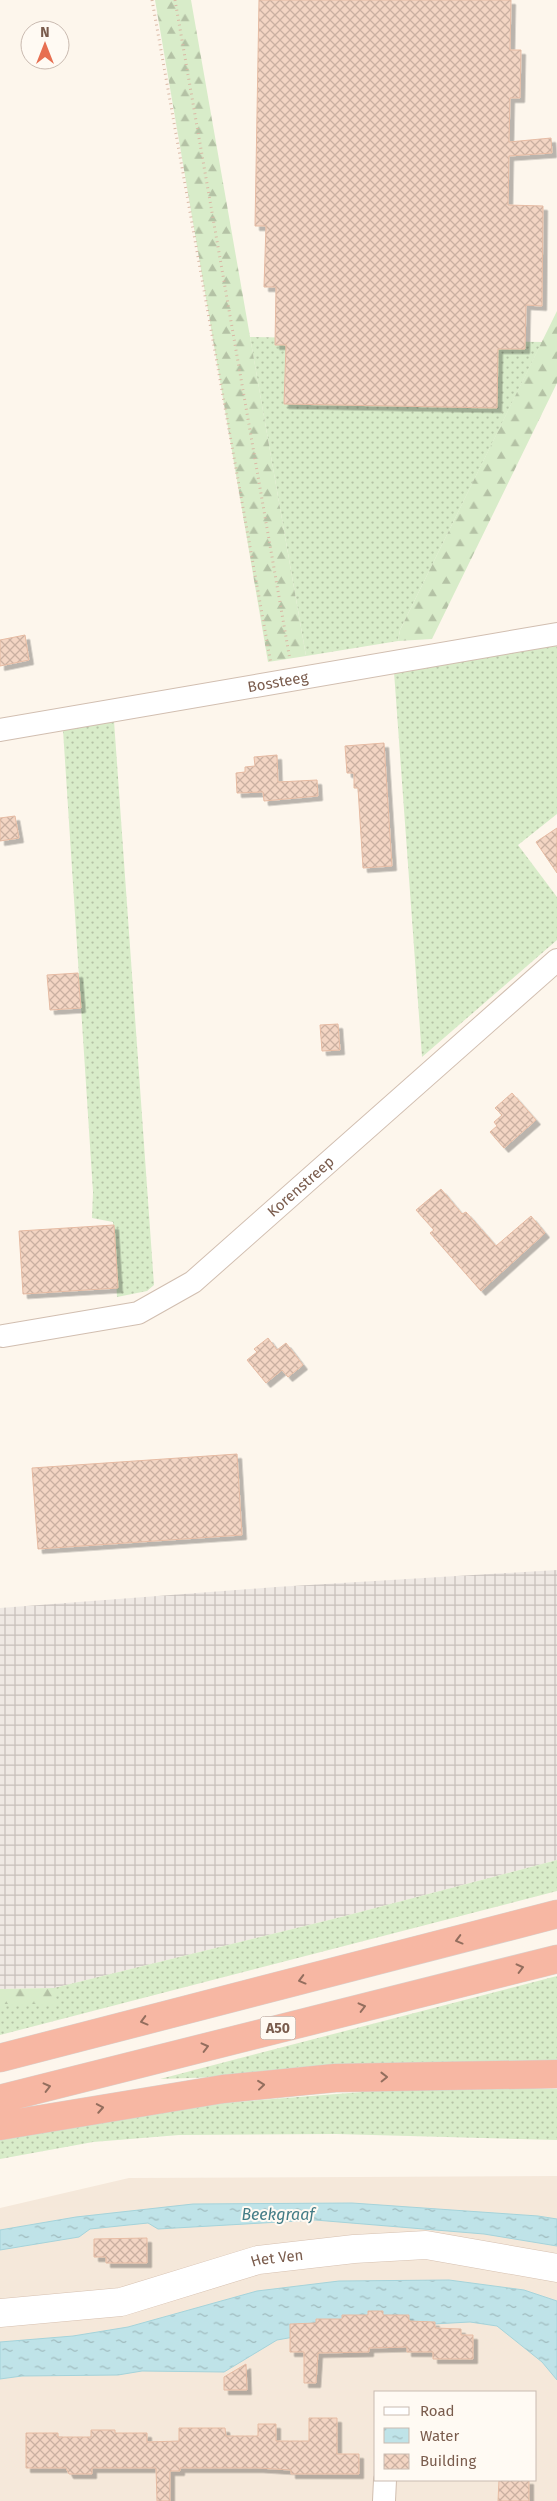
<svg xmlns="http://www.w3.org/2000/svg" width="557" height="2501" font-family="'Fira Sans',sans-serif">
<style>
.residential{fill:#f5e8da;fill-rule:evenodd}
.industrial{fill:url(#industrial-grid)}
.grass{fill:url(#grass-dots)}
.forest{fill:url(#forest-firs)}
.water{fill:url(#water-ripples);stroke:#a5d3da}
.building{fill:url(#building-cross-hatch);stroke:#e6bba3;filter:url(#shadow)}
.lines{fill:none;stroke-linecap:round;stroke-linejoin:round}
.street-casing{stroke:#d1beb0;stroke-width:24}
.secondary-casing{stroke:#d6c0b0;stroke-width:29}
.highway-casing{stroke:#dad1cd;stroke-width:29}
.path{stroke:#d9b8a5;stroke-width:3;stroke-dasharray:1 4;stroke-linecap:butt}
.street{stroke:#fff;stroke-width:22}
.secondary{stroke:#fff;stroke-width:28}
.highway{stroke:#f7b7a3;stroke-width:28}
.oneway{stroke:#936e5e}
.labels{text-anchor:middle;stroke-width:4;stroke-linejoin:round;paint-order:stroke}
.shield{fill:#fffaf3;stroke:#a28b7f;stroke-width:1}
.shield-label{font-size:14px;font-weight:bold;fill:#7a5c4d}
.street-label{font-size:15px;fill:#7a5c4d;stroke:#fffaf3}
.water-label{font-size:16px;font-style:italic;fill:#437c86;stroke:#fffaf3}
</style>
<defs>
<pattern id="industrial-grid" width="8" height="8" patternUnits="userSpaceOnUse" patternTransform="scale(1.25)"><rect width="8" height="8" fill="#efe9e4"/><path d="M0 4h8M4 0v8" fill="none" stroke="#c7c0bb"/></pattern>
<pattern id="grass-dots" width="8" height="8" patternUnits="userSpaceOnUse" patternTransform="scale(1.25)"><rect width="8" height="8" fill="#d8ecc9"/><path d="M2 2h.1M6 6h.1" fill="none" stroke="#b4c2a5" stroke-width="1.8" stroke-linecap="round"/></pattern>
<pattern id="forest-firs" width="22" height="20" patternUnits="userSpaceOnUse" patternTransform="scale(1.25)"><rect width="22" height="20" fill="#d8ecc9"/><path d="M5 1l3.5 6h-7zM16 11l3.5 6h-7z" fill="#b4c2a5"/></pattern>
<pattern id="water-ripples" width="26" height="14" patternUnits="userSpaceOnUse" patternTransform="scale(1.25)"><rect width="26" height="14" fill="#bfe3e8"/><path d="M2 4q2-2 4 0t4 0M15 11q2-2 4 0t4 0" fill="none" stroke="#a0bbbe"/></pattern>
<pattern id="building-cross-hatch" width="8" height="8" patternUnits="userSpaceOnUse" patternTransform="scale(1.25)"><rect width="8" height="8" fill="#f3d5c3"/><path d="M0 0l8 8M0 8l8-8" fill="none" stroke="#cab0a1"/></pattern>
<filter id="shadow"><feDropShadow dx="4.5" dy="4.5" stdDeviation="0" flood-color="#0004"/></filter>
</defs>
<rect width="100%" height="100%" fill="#fdf6ec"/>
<path class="residential" d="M557,2176V2501H0V2208L129,2178ZM376,2392H536V2480H376Z"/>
<path class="industrial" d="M557,1570V1860L341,1917L54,1988L0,1989V1608L276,1587Z"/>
<path class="grass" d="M250,337L542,342L400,630L398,641L306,656Z
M557,644V814L518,845L557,897V940L422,1057L394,672Z
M114,721L154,1285L147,1291L117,1297L113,1222L92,1218L93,1192L63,730Z
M557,1860V1891L0,2035V2004H54V1988L341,1917Z
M557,1976V2066L160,2079Z
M413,2088L557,2089V2140L336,2134L179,2135L93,2142L0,2159V2138L172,2107Z"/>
<path class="forest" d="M155,0H191L306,656L268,662Z
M557,311V383L432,639L398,641L400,630Z
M54,1988V2004H0V1989Z"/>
<path class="water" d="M352,2203L538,2216L557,2219V2246L484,2234L315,2220L158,2229L148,2223L90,2229L79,2237L0,2250V2230L76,2217L193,2204Z
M449,2280L524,2290L557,2301V2380L542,2362L497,2326L470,2322L339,2329L277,2340L224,2372L142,2371L118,2375L22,2376L0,2379V2342L73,2336L128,2327L257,2291L339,2281Z"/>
<path class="building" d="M259,0H511L510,50H521L520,98H510L509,142L551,138L552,153L509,156L508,205L543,206L542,306L526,305L525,349H498L497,408L284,404L286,345H275L276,287H264L266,226H255Z
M25,635L29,660L0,666V640Z
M384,743L392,866L363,868L358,788H354V773H347L345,746Z
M277,755L278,782L317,780L318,796L264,801L263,792L237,793L236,773L245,772V767L255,766L254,757Z
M15,816L19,838L0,841V818Z
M557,828V873L536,842Z
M78,973L81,1008L50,1010L47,975Z
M338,1024L340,1050L322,1051L320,1025Z
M512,1093L536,1120L504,1148L490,1132L497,1126L494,1122L502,1115L495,1108Z
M441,1189L462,1214L466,1212L496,1246L531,1216L545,1233L481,1291L430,1233L434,1230L416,1210Z
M114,1225L118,1288L23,1294L19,1231Z
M268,1338L277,1350L286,1343L303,1365L288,1377L282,1370L266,1383L247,1360L257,1352L254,1349Z
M237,1454L242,1535L38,1549L32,1468Z
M147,2238V2263H106V2257H94V2239Z
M368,2311H383V2315H409V2321L435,2322V2328L461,2329V2335H473V2359H433V2352H407V2347L369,2348V2352L318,2353L316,2383H304V2352H290V2324L316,2323V2319H342V2315H368Z
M246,2364L247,2390H224V2377Z
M309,2418H337V2454H359V2474H291V2470L259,2468H180V2471H170V2501H157L156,2468H92V2474H69L66,2468H26V2433H58V2437H91V2430H115V2433H147V2442L179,2441V2428H225L226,2436H258V2424H276V2441H309Z
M499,2480H529V2501H498Z"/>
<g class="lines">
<defs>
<g id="street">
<path id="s1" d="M0,730L557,634"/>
<path id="s2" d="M3,1336L138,1313L193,1282L557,960"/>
<path d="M384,2501L385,2480"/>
</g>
<g id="secondary">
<path id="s3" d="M0,2313L121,2302L258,2260L354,2249L426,2245L557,2268"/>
</g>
<path id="highway" d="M0,2058L557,1914
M0,2099L557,1959
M0,2126L223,2089L335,2078L557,2074"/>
</defs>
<use href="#street" class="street-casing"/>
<use href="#secondary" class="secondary-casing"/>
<use href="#highway" class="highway-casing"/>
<path class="path" d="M152,0L271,664
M175,0L290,660"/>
<use href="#street" class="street"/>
<use href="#secondary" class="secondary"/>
<use href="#highway" class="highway"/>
</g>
<defs><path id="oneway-chevron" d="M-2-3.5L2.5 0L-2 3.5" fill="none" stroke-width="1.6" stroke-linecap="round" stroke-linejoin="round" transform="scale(1.25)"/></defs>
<g class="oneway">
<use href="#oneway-chevron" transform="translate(459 1940) rotate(165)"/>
<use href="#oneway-chevron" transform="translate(520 1968) rotate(-14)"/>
<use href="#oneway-chevron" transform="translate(302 1980) rotate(165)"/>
<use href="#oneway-chevron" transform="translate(362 2007) rotate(-14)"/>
<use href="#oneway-chevron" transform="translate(144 2021) rotate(165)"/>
<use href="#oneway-chevron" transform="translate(205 2047) rotate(-14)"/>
<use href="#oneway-chevron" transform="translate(384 2077) rotate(-1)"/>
<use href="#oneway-chevron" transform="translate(261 2085) rotate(-6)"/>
<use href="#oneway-chevron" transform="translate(47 2087) rotate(-14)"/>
<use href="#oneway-chevron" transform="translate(100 2108) rotate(-10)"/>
</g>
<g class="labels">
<rect class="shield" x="260.5" y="2016.5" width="35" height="23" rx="4"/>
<g class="shield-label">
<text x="278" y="2033">A50</text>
</g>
<g class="street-label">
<text dy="5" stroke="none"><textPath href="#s1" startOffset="282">Bossteeg</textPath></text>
<text dy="5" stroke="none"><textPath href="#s2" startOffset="344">Korenstreep</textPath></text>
<text dy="5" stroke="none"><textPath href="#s3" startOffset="284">Het Ven</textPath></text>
</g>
<g class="water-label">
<text x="278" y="2220">Beekgraaf</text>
</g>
</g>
<rect x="374" y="2391" width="162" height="90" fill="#fffaf3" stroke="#cabbb1"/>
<rect x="384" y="2407" width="25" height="8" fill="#ffffff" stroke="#cabbb1"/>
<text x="420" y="2416" font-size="15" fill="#7a5c4d">Road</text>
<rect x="384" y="2428" width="25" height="15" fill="url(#water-ripples)" stroke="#cabbb1"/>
<text x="420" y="2441" font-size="15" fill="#7a5c4d">Water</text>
<rect x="384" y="2454" width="25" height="15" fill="url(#building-cross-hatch)" stroke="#cabbb1"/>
<text x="420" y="2466" font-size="15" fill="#7a5c4d">Building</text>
<g transform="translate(45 45)"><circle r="24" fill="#fffaf3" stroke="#cabbb1"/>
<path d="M0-4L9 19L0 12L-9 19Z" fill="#e76f51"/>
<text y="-8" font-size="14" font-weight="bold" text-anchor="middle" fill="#7a5c4d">N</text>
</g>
</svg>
